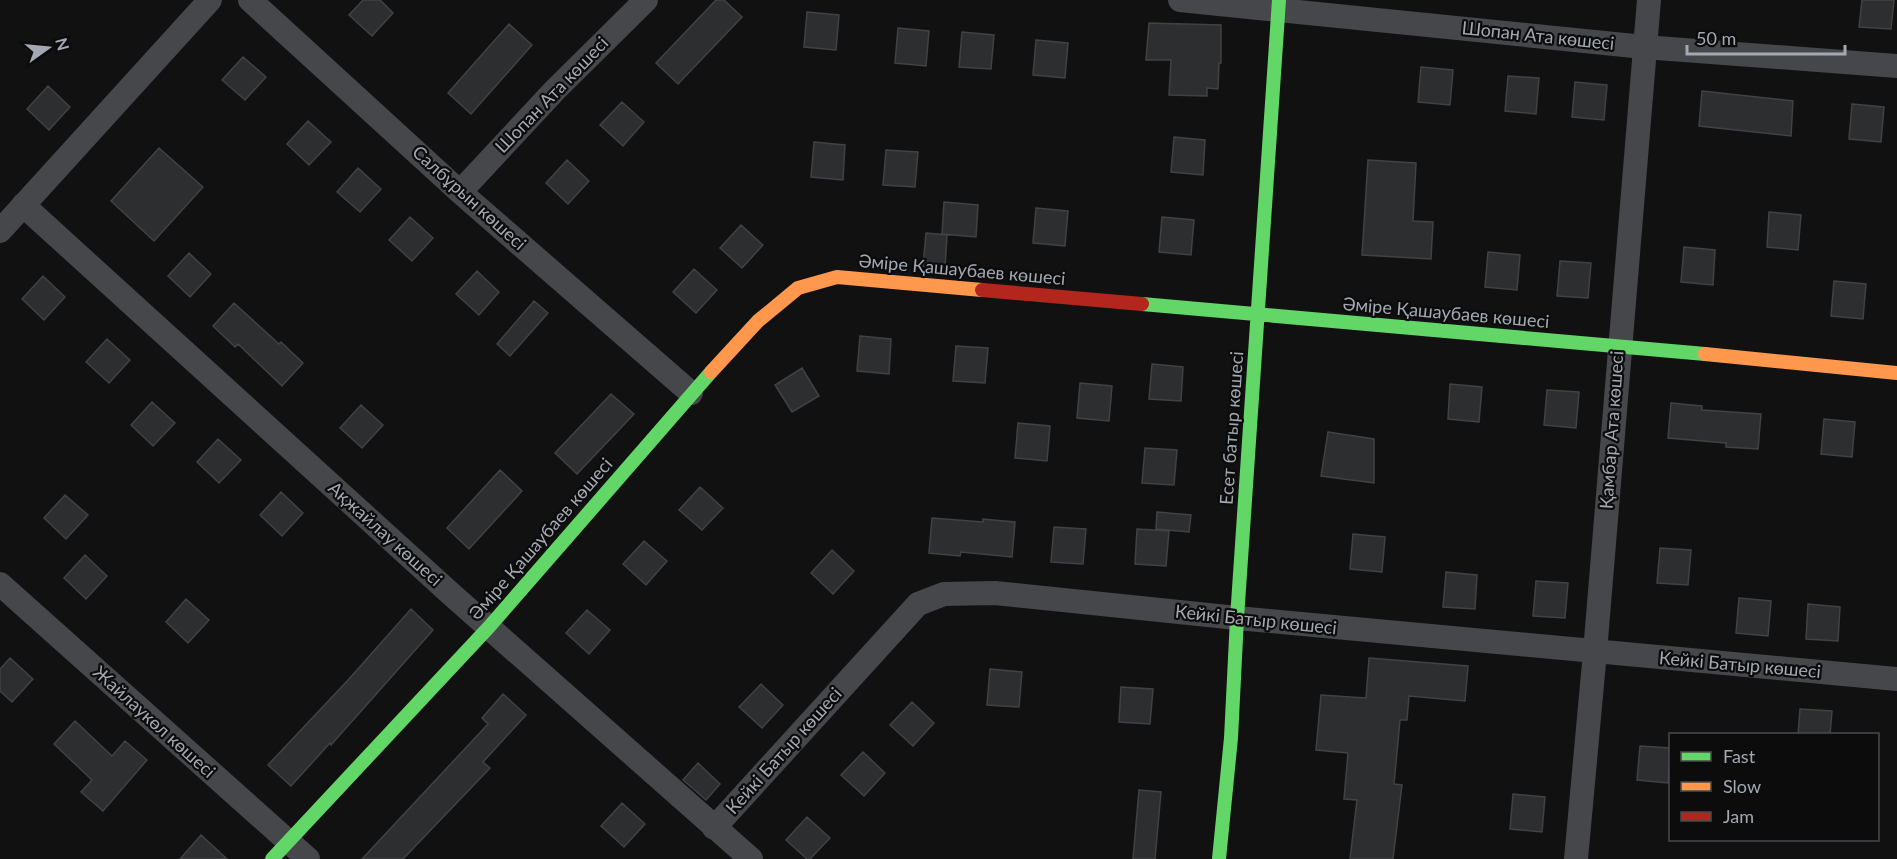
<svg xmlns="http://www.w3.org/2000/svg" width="1897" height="859" font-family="Lato,sans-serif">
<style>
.building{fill:#2d2e2f;stroke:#414245;stroke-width:1.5}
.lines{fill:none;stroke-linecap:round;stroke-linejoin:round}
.street{stroke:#46474a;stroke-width:24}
.fast{stroke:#63d668;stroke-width:14}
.slow{stroke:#ff974d;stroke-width:14}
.jam{stroke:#b3261e;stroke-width:14}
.labels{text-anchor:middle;stroke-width:4.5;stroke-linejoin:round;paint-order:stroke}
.street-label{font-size:18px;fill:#a3a9b2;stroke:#0c0c0d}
</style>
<rect width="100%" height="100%" fill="#111112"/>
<path class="building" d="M363,0H380L393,13L372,36L349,15Z
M716,0H724L742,17L678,84L656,63Z
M1862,0H1894L1891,29L1859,27Z
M807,12L839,15L836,50L804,47Z
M1149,23L1221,25V63H1219L1218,89L1207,88V96L1169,95L1171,60H1146Z
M509,24L532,45L471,114L448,93Z
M898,28L929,31L926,66L895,63Z
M962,32L994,35L991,69L959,67Z
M1036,40L1068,43L1065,78L1033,75Z
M243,57L266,77L245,100L222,80Z
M1421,67L1453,70L1450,105L1418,102Z
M1508,76L1539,78L1536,114L1505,111Z
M1575,82L1607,85L1604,120L1572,117Z
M48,86L70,107L49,130L27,109Z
M1702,91L1793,101L1791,136L1699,126Z
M622,102L644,122L623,146L600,125Z
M1852,104L1884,107L1881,142L1849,139Z
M308,121L331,142L309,165L287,144Z
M1174,137L1205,140L1203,175L1171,172Z
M814,142L845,145L843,180L811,177Z
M159,148L203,187L154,241L111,201Z
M886,150L918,152L915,187L883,185Z
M567,160L589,181L568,204L546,183Z
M1368,160L1416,163L1413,221L1433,222L1431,259L1362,255Z
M358,168L381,189L360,212L337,192Z
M944,202L978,205L976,237L942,234Z
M1036,208L1068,211L1065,246L1033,243Z
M1769,212L1801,215L1798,250L1767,247Z
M410,217L433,238L412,261L389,240Z
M1162,217L1194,220L1191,255L1159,252Z
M741,225L763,245L742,268L720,248Z
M926,233L947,235L945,268L923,266Z
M1684,247L1715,250L1713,285L1681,282Z
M1488,252L1520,255L1517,290L1485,287Z
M189,253L211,274L190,297L168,276Z
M1560,261L1591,263L1588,298L1557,296Z
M694,269L717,290L696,313L673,292Z
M477,271L499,292L479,315L456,294Z
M43,276L65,297L44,320L22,299Z
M1834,281L1866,284L1863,319L1831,316Z
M534,301L548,313L510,356L497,344Z
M234,303L279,344L281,342L303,363L282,386L238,344L235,347L213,326Z
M860,336L891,339L889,374L857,371Z
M107,339L130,360L109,383L86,362Z
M956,346L988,348L985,383L953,381Z
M1152,364L1183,367L1181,401L1149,399Z
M802,368L819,396L792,412L775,385Z
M1080,383L1112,386L1109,421L1077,418Z
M1450,384L1482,387L1479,422L1448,419Z
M1547,390L1579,392L1576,428L1544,425Z
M611,394L634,414L577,474L555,453Z
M152,402L175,423L153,446L131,425Z
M1671,403L1702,406V410L1761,414L1758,449L1726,447V443L1668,438Z
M361,405L383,425L362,448L340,428Z
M1824,419L1855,422L1852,457L1821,454Z
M1018,423L1050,426L1047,461L1015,458Z
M1328,432L1374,439V483L1321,476Z
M218,439L241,460L219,483L197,462Z
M1145,448L1177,450L1174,485L1142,483Z
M500,470L522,491L469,549L447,528Z
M700,487L723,508L702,530L679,510Z
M281,492L303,513L282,536L260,515Z
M65,495L88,515L66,539L44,518Z
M1157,512L1191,515L1189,532L1156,529Z
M932,518L983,522V519L1015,522L1012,557L961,552L960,556L929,553Z
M1054,527L1086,529L1083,564L1051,562Z
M1137,529L1169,531L1166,566L1135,564Z
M1353,534L1385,537L1382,572L1350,569Z
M644,541L667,561L646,585L623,564Z
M1660,548L1691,550L1688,585L1657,583Z
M832,550L854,571L833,594L811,573Z
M85,555L107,576L86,599L64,578Z
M1446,572L1477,575L1475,609L1443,607Z
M1536,581L1568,583L1565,618L1533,616Z
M1739,598L1771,601L1768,636L1736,633Z
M186,599L209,620L188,643L166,622Z
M1808,604L1840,607L1838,641L1806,639Z
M411,609L433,630L331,745L330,743L291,786L268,765L349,679Z
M587,610L610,630L589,654L566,633Z
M10,658L33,679L12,702L0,691V669Z
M1369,658L1468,666L1465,701L1409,696L1407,720H1400L1394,784L1402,785L1393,859H1350L1357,800L1344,799L1348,753L1316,750L1321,695L1366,698Z
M990,669L1022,672L1019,707L987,705Z
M761,684L783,705L762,728L739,707Z
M1121,687L1153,689L1150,724L1119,722Z
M503,694L526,715L483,762L490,768L403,859H362L488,724L482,718Z
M912,702L934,723L913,746L890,725Z
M1800,709L1832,711L1830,735H1798Z
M75,721L112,756L125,741L147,760L103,811L81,792L92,780L54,744Z
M1640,746L1671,748L1668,783L1637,780Z
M863,752L885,773L864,796L841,775Z
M698,763L720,784L706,800L683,780Z
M1139,790L1161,792L1155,859H1133Z
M1513,794L1545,797L1542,832L1510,829Z
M622,803L645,824L624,847L601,826Z
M807,817L830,838L810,859H807L786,840Z
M201,835L227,859H180Z"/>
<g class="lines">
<path class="street" d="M250,0L460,192L691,393
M1180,0L1644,47L1897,66
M460,192L555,90L646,0
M23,205L451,594L751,859
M0,231L210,0
M0,584L308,859
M714,828L918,604L944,594L995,593L1237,618L1897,679
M1576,859L1595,652L1649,0"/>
<path class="fast" d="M1142,304L1705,354
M272,859L489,627L711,372
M1219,859L1231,738L1237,618L1279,0"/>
<path class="slow" d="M1705,354L1897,373
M711,372L758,321L798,288L837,277L982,290"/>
<path class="jam" d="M982,290L1142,304"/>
</g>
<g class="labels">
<g class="street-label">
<text transform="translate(1538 36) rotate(6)" y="6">Шопан Ата көшесі</text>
<text transform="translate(552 95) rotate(-46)" y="6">Шопан Ата көшесі</text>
<text transform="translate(469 198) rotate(42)" y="6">Салбұрын көшесі</text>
<text transform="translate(962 270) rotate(5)" y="6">Әміре Қашаубаев көшесі</text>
<text transform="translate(1446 313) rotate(5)" y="6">Әміре Қашаубаев көшесі</text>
<text transform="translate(1232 428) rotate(-86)" y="6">Есет батыр көшесі</text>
<text transform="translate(1612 430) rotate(-86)" y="6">Қамбар Ата көшесі</text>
<text transform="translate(385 534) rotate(42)" y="6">Ақжайлау көшесі</text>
<text transform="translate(541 539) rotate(-49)" y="6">Әміре Қашаубаев көшесі</text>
<text transform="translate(1256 620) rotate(6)" y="6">Кейкі Батыр көшесі</text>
<text transform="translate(1740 665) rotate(5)" y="6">Кейкі Батыр көшесі</text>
<text transform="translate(154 722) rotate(42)" y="6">Жайлаукөл көшесі</text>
<text transform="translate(784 751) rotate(-48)" y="6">Кейкі Батыр көшесі</text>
</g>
</g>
<rect x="1669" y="733" width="210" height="108" fill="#0c0c0d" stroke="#484b4f" stroke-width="1.5"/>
<rect x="1681" y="752" width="30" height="9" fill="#63d668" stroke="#484b4f" stroke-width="1.5"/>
<text x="1723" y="763" font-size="18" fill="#a3a9b2">Fast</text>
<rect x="1681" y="782" width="30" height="9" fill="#ff974d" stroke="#484b4f" stroke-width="1.5"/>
<text x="1723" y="793" font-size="18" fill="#a3a9b2">Slow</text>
<rect x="1681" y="812" width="30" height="9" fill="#b3261e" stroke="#484b4f" stroke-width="1.5"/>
<text x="1723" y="823" font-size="18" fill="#a3a9b2">Jam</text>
<g transform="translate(48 48) rotate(75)" stroke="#0c0c0d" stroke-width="4.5" paint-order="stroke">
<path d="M0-4.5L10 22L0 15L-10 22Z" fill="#a3a9b2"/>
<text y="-9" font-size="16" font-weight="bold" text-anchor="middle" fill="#a3a9b2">N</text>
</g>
<path d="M1687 45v9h158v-9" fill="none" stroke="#a3a9b2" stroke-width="3"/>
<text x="1696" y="45" font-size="18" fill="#a3a9b2" stroke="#0c0c0d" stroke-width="4.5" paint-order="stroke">50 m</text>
</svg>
